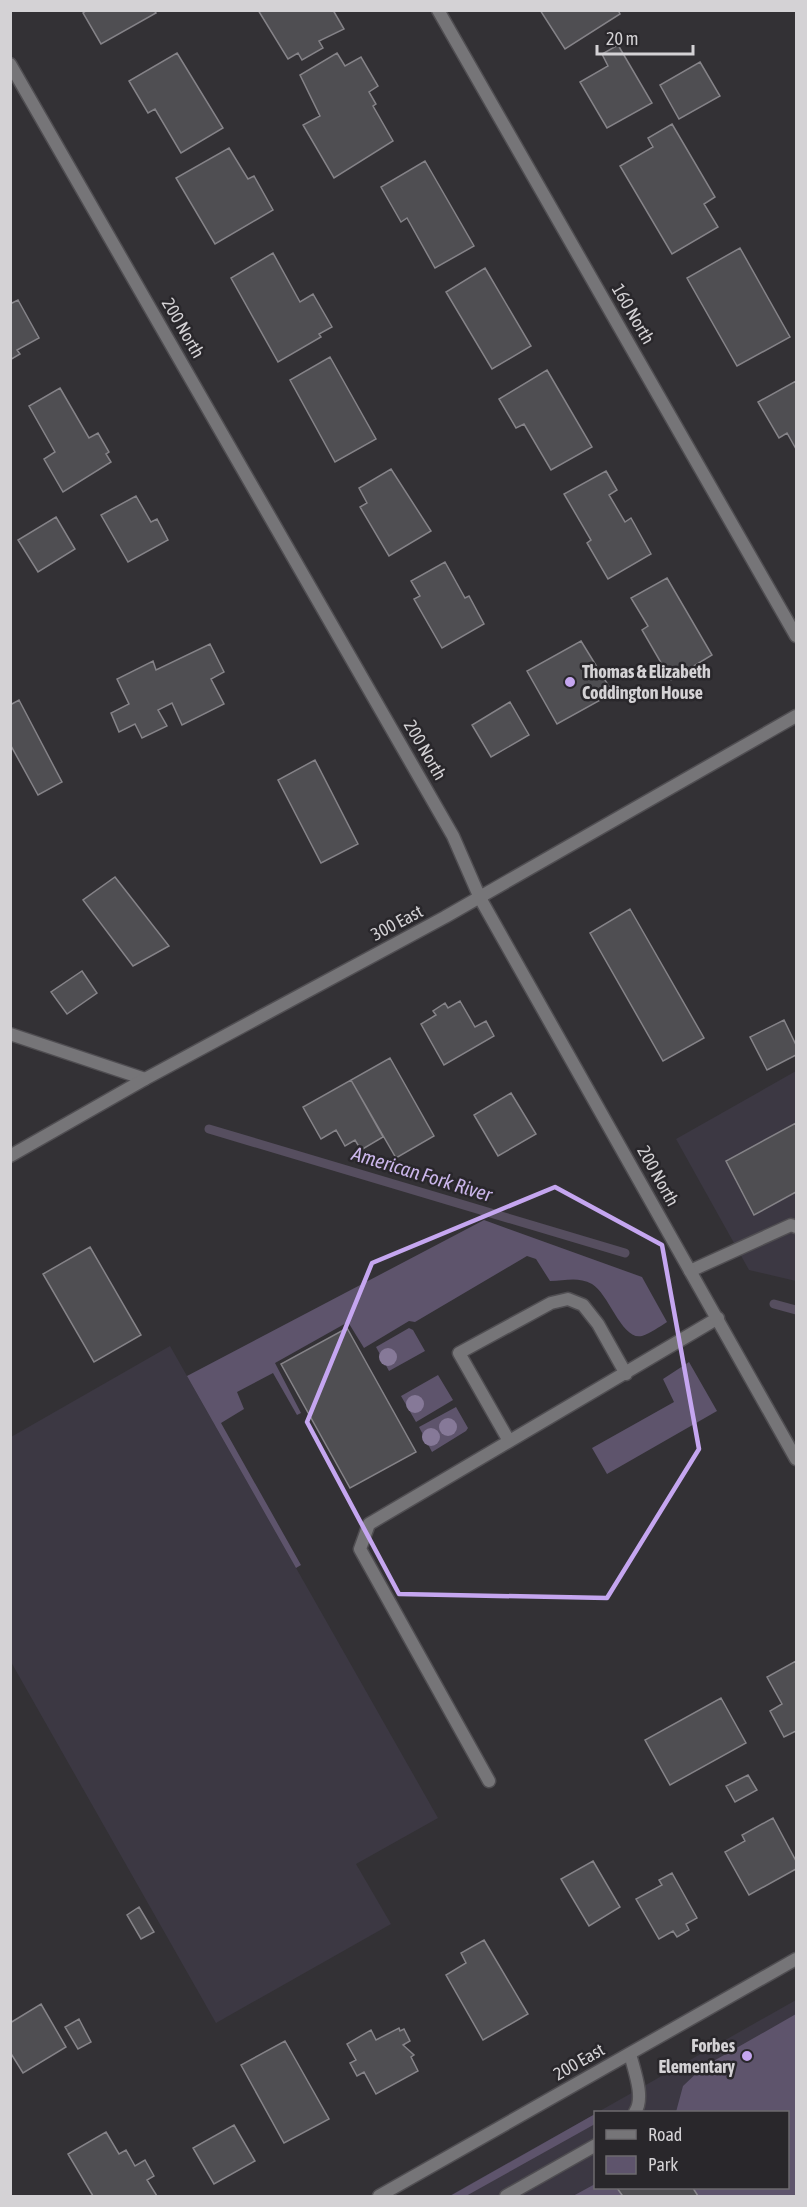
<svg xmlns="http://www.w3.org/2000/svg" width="807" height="2207" font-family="'Asap Condensed',sans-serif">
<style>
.built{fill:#3c3843}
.green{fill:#5e546c}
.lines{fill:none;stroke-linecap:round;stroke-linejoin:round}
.stream{stroke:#564e5f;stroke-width:9}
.building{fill:#4f4e52;stroke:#858388;stroke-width:1.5}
.lane-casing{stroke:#504e52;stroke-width:15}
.street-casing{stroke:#504e52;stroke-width:15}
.lane{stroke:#767578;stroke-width:12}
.street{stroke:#767578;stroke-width:12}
.tree{fill:#867998}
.marked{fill:none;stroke:#c5a6f0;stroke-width:4.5;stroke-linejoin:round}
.poi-dot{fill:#c5a6f0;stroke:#29272b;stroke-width:2}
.labels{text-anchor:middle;stroke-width:5;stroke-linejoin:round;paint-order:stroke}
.street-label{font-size:18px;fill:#d4d2d5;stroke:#29272b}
.poi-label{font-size:18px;font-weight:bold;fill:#d4d2d5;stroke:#29272b;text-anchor:start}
.water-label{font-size:20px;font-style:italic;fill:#cbb6eb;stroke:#29272b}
</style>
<rect width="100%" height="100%" fill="#333135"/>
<path class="built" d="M796,1071V1281L749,1270L676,1139Z
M170,1346L438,1818L356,1864L391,1924L216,2023L11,1662V1437Z
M796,2000V2196H449L595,2114L596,2188H788V2112H598Z"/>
<path class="green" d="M484,1220L642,1277L667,1322C659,1327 651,1333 642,1336C622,1341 609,1294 592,1284C577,1276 565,1281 550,1281L536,1259L527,1256L415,1322L409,1321L364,1348L348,1322L275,1363L301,1413L297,1415L273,1373L237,1392L244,1409L221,1423L301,1565L296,1568L187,1376Z
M409,1328L413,1330L425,1351L389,1371L376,1347Z
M689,1362L717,1411L607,1474L592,1448L674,1402L663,1379Z
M438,1375L453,1400L416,1422L401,1396Z
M456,1407L468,1428L466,1431L432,1452L419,1427Z
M796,2014V2196H698L693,2188H788V2112H676L683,2086L703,2067Z
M595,2114V2124L466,2196H450Z
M595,2184L596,2188H617L622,2195L573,2196Z"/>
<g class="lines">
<path class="stream" d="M209,1129L625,1253
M774,1304L796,1310"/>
</g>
<path class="building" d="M87,10H154L156,13L101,44L83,13Z
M258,10H333L344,29L319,41L323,48L302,60L298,53L288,59Z
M540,10H618L620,14L565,49Z
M618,45L652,103L607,128L580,82L608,66L602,54Z
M177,53L223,128L181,153L155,109L148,113L129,81Z
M337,53L345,66L361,57L378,86L369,92L376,104L373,106L393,141L334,178L303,125L320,116L300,75Z
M700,62L720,96L679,119L660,85Z
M672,124L715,197L704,204L718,227L672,254L620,166L653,147L648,138Z
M229,148L248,179L254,176L273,210L215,244L176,178Z
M425,161L474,246L435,268L407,218L401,222L381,187Z
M740,248L790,337L737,366L687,278Z
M273,253L300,302L313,294L332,327L319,334L321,337L278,362L231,278Z
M485,268L531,346L492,369L446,292Z
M18,300L39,338L17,350L20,354L10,360V304Z
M330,357L376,439L335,462L290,380Z
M547,370L592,447L551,470L524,424L516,428L499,399Z
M796,381V449L787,433L779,438L758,402Z
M60,388L89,438L98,433L109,452L106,454L111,462L63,492L44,459L55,452L29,406Z
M391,469L431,531L389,556L360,507L367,503L359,488Z
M606,471L617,490L609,495L625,522L631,518L651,554L608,579L587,543L591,540L564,494Z
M136,496L151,522L157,519L168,540L128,562L101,515Z
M56,517L75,549L38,572L18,540Z
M445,562L465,598L469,596L484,624L442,648L414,599L420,596L411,581Z
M667,578L712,655L671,680L642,630L648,626L631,598Z
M581,641L613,693L557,724L527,671Z
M210,644L224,672L211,679L224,704L182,725L172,703L158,710L167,726L142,738L135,724L119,732L111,713L129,704L117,679L153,661L156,670Z
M19,700L62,782L38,795L10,744V705Z
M510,702L529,735L491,757L472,725Z
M315,760L358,844L321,863L278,780Z
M115,877L169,946L133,966L83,900Z
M630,909L704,1038L663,1061L590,933Z
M82,971L97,993L67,1014L51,992Z
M460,1001L475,1027L486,1021L494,1036L444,1065L421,1024L436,1015L433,1011L445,1003L448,1008Z
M784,1020L796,1045V1055L767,1070L750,1037Z
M390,1058L434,1136L396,1158L351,1080Z
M351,1080L383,1137L361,1150L355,1140L345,1146L336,1130L321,1139L303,1107Z
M511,1093L536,1134L498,1156L474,1115Z
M796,1123V1192L754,1215L726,1161Z
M90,1247L141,1335L94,1362L43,1274Z
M347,1328L416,1452L350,1488L281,1364Z
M796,1661V1731L784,1737L770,1711L782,1704L767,1677Z
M721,1698L746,1743L670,1785L645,1740Z
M748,1775L757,1790L735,1802L726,1786Z
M773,1818L796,1861V1869L749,1895L725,1852L745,1841L742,1835Z
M593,1861L620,1907L589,1926L561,1879Z
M672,1873L697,1918L686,1924L689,1930L677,1937L673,1931L659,1939L636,1899L662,1885L659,1880Z
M139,1907L154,1932L141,1939L127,1915Z
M484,1940L528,2014L483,2040L446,1975L466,1963L461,1953Z
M41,2004L66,2047L23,2073L10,2052V2023Z
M79,2019L91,2042L78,2049L65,2027Z
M399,2028L400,2031L404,2029L410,2041L403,2045L414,2055L411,2057L418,2071L376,2094L364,2072L357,2076L350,2063L356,2060L347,2044L371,2030L376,2040Z
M285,2041L329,2119L284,2143L241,2065Z
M234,2125L255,2161L214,2184L193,2148Z
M106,2132L119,2154L126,2150L135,2166L145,2160L154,2176L147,2180L157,2196H93L68,2154Z
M617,2188H693L698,2196H620L622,2195Z"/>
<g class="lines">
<defs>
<path id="lane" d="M10,1034L145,1079
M690,1271L791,1225L796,1227
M509,1441L459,1353L551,1303L568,1299L583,1305L598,1324L626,1374
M489,1781L360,1549L369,1524L718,1318
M630,2054C634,2070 645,2098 635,2112
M506,2196L596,2145"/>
<path id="street" d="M438,10L796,636
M10,64L453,836L480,898L796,1459
M10,1156L145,1079L445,917L796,716
M379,2196L796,1959"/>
</defs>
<use href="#lane" class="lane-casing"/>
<use href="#street" class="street-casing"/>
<use href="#lane" class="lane"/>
<use href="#street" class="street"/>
</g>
<g class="tree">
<circle cx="388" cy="1357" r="9"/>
<circle cx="415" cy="1404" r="9"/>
<circle cx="448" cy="1427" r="9"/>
<circle cx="431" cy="1437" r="9"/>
</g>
<path class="marked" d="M555,1187L662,1245L699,1449L607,1598L399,1594L307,1422L372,1263Z"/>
<g class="poi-dot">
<circle cx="570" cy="682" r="6"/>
<circle cx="747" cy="2056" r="6"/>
</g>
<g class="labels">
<g class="street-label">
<text transform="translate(633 314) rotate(60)" y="6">160 North</text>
<text transform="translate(183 328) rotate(60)" y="6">200 North</text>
<text transform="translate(425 750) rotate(60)" y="6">200 North</text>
<text transform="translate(397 923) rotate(-28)" y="6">300 East</text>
<text transform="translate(658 1176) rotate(61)" y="6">200 North</text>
<text transform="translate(579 2062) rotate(-30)" y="6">200 East</text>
</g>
<g class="poi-label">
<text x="582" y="678">Thomas &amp; Elizabeth<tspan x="582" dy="21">Coddington House</tspan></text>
<text x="735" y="2052" text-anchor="end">Forbes<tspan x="735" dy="21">Elementary</tspan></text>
</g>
<g class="water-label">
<text transform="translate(422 1174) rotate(17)" y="7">American Fork River</text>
</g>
</g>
<rect width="807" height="2207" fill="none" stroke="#d4d2d5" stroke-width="24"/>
<rect x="594" y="2111" width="195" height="78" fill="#29272b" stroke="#6d6b6f" stroke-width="1.5"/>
<rect x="606" y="2130" width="30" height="9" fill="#767578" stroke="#6d6b6f" stroke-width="1.5"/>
<text x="648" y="2141" font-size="18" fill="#d4d2d5">Road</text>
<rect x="606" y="2156" width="30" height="18" fill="#5e546c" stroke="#6d6b6f" stroke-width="1.5"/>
<text x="648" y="2171" font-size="18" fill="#d4d2d5">Park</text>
<path d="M597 45v9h96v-9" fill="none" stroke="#d4d2d5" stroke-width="3"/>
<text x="606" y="45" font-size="18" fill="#d4d2d5" stroke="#29272b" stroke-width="4.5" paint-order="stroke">20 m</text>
</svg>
